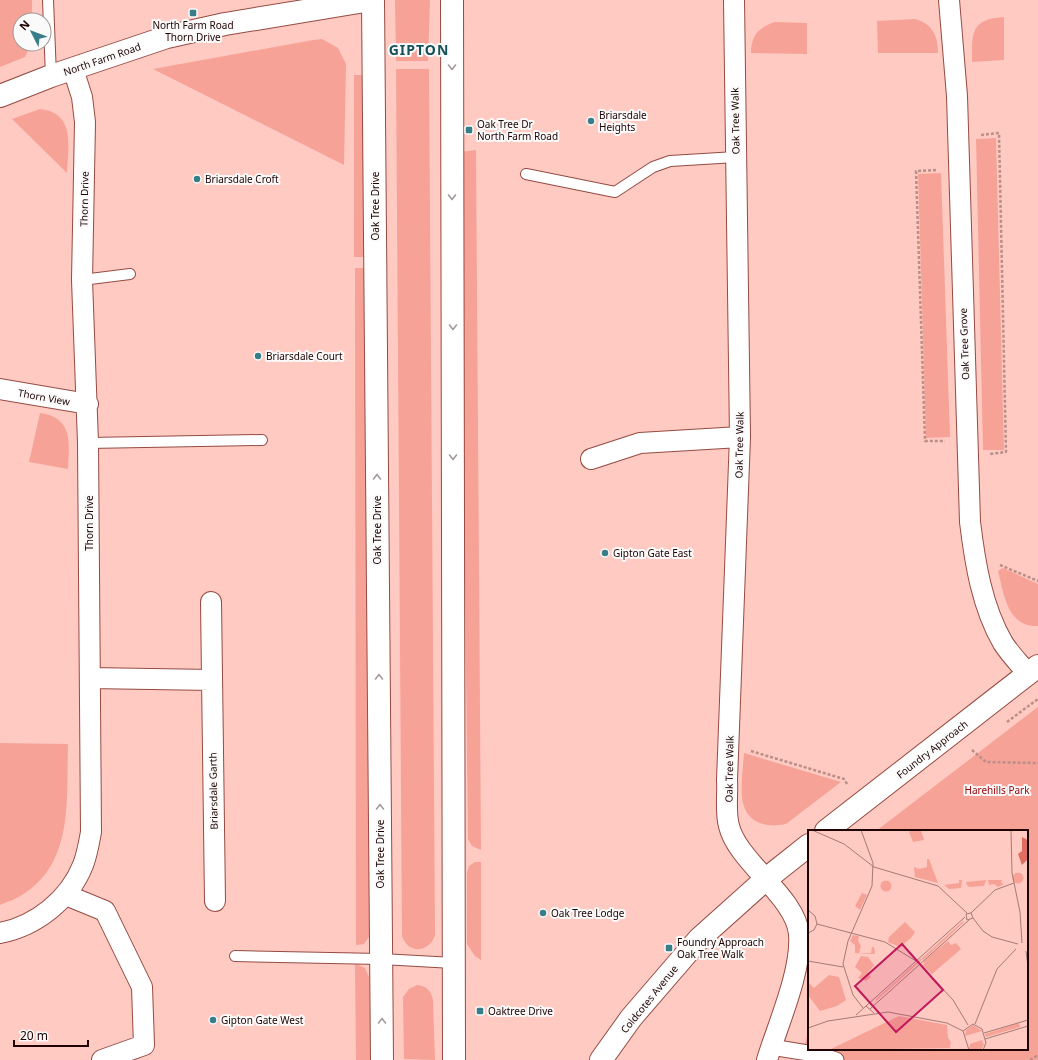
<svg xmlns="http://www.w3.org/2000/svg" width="1038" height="1060" font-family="'Noto Sans',sans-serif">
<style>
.green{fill:#f7a297}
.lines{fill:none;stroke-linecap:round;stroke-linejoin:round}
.service-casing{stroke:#954b42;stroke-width:12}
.pedestrian-casing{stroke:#954b42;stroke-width:17}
.minor-casing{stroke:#954b42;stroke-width:22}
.tertiary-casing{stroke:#954b42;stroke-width:24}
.path{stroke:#bb8e88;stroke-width:2.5;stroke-dasharray:3 2;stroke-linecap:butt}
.service{stroke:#fff;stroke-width:10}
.pedestrian{stroke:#fff;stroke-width:15}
.minor{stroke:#fff;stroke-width:20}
.tertiary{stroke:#fff;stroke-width:22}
.oneway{stroke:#a59a9a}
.poi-dot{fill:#377e88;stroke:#fafafa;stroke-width:1.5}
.labels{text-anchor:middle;stroke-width:4;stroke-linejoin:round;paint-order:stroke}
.poi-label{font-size:10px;fill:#1e0302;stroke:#fafafa;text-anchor:start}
.street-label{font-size:10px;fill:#1e0302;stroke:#fafafa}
.park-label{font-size:10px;fill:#980207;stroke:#fafafa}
.district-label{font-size:14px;font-weight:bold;letter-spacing:1px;fill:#155159;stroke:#fafafa}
.inset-road{fill:none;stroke:#a57a75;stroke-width:1}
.view{fill:#c2185b;fill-opacity:0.15;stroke:#c2185b;stroke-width:2}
.inset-edge{fill:none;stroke:#1e0302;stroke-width:2}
</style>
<rect width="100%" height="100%" fill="#ffcac2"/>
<path class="green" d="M0,0H32V20H20V44H31L25,57L0,67Z
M395,0H430L428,61H396Z
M1004,17V60L972,62C972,34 970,19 1004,17Z
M915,19C933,24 938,36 938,53H878L877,21Z
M775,22L807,23V54L751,53C751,36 759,27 775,22Z
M322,39L338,48L346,64L344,165L153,69L313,40Z
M396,69H429L435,936C428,953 408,954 402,936Z
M354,75H369V257H354Z
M40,109C76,113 68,147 67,173L12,119Z
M996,138L1004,450H983L976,139Z
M476,150L481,850L472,846L468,839L460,152Z
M941,173L950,437L926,438L918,174Z
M355,268H369V937L364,944L356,945Z
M40,413C74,418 69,443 68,469L29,462Z
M1003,568L1038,584V626C1007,627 1004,594 998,571Z
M1038,707V1060H800L809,1030V1049H1027V831H876Z
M0,743L68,744C66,796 75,863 22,895C16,899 7,902 0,905Z
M744,753L841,782L786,824C768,828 748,824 743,803C740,792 743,766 744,753Z
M475,862H481V960L475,956L467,944V872L469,866Z
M355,963L365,968L369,977L371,1060H356Z
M417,985C427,986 431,991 433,1000L435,1060L404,1059L403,997L409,989Z"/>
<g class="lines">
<defs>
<path id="service" d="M48,0L51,76
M526,174L615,192L653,167L670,161L736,157
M82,280L130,274
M88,443L262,440
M235,956L381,959L454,963"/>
<path id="pedestrian" d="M771,1047L820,1055L836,1060"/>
<path id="minor" d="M734,0L740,437L727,780C728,794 725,812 729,826C737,861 796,897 799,934C802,971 778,1024 767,1060
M949,0L957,96L970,522C975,563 982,607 1003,643C1010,654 1020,664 1028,674
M0,389L88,404
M591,459L640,443L740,437
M211,602L215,901
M90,678L212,680
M66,895L105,911L142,987L144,1045L102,1060
M0,933C36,926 69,900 83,865C87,855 89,843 91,832L88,443L82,280L85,122L82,97L73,69"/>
<path id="tertiary" d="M373,0L382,1060
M452,0L454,1060
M0,96L51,76L167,37L225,24L371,0
M826,831L1038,666
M601,1060L631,1018L699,939L766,879L809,845"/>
</defs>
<use href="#service" class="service-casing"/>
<use href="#pedestrian" class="pedestrian-casing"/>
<use href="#minor" class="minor-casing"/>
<use href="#tertiary" class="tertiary-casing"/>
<path class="path" d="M981,135L999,133L1006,452L990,454
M936,170L916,171L925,441H945
M1000,565L1038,581
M1007,722L1038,699
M972,750L986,762L1038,763
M751,751L844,779L847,784
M1030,1060L1038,1055"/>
<use href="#service" class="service"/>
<use href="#pedestrian" class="pedestrian"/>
<use href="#minor" class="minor"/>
<use href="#tertiary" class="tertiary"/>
</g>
<defs><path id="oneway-chevron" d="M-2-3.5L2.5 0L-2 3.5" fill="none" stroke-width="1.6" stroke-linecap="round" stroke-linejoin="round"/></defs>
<g class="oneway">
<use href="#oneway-chevron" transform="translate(452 67) rotate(90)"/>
<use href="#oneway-chevron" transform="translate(452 197) rotate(90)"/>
<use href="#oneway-chevron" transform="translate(453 327) rotate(90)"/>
<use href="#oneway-chevron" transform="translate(453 457) rotate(90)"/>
<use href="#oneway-chevron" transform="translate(377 477) rotate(-90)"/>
<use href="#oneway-chevron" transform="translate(379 677) rotate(-90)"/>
<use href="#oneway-chevron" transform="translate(380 807) rotate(-90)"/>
<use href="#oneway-chevron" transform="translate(382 1021) rotate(-90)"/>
</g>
<g class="poi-dot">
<rect x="189" y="9" width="8" height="8" rx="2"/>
<circle cx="591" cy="121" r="4"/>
<rect x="465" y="126" width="8" height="8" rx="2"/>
<circle cx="197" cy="179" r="4"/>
<circle cx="258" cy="356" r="4"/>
<circle cx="605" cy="553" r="4"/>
<circle cx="543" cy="913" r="4"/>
<rect x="665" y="944" width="8" height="8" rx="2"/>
<rect x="476" y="1007" width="8" height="8" rx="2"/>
<circle cx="213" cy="1020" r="4"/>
</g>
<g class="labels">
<g class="poi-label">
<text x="193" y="29" text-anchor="middle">North Farm Road<tspan x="193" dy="12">Thorn Drive</tspan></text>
<text x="599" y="119">Briarsdale<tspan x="599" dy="12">Heights</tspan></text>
<text x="477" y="128">Oak Tree Dr<tspan x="477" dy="12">North Farm Road</tspan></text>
<text x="205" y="183">Briarsdale Croft</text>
<text x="266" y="360">Briarsdale Court</text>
<text x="613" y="557">Gipton Gate East</text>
<text x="551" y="917">Oak Tree Lodge</text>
<text x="677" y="946">Foundry Approach<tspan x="677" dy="12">Oak Tree Walk</tspan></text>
<text x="488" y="1015">Oaktree Drive</text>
<text x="221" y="1024">Gipton Gate West</text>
</g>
<g class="street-label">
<text transform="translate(102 59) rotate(-19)" y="4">North Farm Road</text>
<text transform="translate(735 121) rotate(-91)" y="4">Oak Tree Walk</text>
<text transform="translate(84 199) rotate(-89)" y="4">Thorn Drive</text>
<text transform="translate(375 206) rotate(-90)" y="4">Oak Tree Drive</text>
<text transform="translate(964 344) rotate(-92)" y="4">Oak Tree Grove</text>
<text transform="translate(44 397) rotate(10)" y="4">Thorn View</text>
<text transform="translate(739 445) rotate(-89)" y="4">Oak Tree Walk</text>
<text transform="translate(89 523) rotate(-90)" y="4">Thorn Drive</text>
<text transform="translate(377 530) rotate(-90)" y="4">Oak Tree Drive</text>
<text transform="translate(932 749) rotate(-38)" y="4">Foundry Approach</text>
<text transform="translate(729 769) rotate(-89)" y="4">Oak Tree Walk</text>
<text transform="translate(213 791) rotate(-91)" y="4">Briarsdale Garth</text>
<text transform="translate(380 854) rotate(-90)" y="4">Oak Tree Drive</text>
<text transform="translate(649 999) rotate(-51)" y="4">Coldcotes Avenue</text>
</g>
<g class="park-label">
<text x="997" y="794">Harehills Park</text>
</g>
<g class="district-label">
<text x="419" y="55">GIPTON</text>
</g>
</g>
<g transform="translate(808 830)">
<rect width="220" height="220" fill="#ffcac2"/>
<path d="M104,0H113L116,10L105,12L101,2ZM119,29H121L130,53L107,47L106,37L111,39L119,37ZM204.5 48a5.5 5.5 0 1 1 11 0a5.5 5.5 0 1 1-11 0ZM151,50H154L153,58L141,59L136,55L151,53ZM178,50L176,56L161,57L159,55L158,52ZM180,50H194L193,53L196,54L190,57L186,54L181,55ZM72.5 56a5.5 5.5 0 1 1 11 0a5.5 5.5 0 1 1-11 0ZM54,63L59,65L52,80L47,76ZM155,91L156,92L115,130L114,128ZM97,92L107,102L103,108L92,117L80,112L81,107ZM154,97L127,122L140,111L143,115L148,113L153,119L124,144L115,136L116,131ZM45,105L51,106L50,111L53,116L51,123H63L64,117H66L67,124L47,123V115L42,111ZM53,126L60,127L66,135L60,143L63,147L58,151L50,148L54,143L47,137ZM113,128L114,130L68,171V169ZM21,145L31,147L38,170L29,176L12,181L0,165V152L6,158ZM91,186L139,195L140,208L143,212L142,218L21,220ZM211,193L212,197L178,207L177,204ZM165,195L174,201L157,206L158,200ZM174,210L176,215L173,220L161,219L162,214Z" fill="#f7a297"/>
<path d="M214,7L220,10V29L214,35L210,24L214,21Z" fill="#df6e61"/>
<path class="inset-road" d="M4,0L36,14L66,37L130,56L159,83M53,0L65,33L64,56L40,111L35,134L45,165L55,178M203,0L204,43L212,82L214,113M0,80L7,86L9,94L6,100L0,103M163,83L165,88L159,90L158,84L163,83L187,60L206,53M165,88L175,101L184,107L210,114M9,94L77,112L108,131M218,121L220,137M0,131L35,137M112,134L145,170L160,195M58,176L157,87M62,179L161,90M48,185L58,176L66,183M167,194L189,139L208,119M0,198L20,191L80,182L139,193L155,201M176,203L220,190M177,209L220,196M161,220L155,201L165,194L174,199L178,213L175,220"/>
<path class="view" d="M94,114L135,160L88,202L47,156Z"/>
<rect width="220" height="220" class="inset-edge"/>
</g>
<g transform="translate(32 32) rotate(312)"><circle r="19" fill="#fafafa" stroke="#a29797"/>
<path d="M0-3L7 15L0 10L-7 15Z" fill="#377e88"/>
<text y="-6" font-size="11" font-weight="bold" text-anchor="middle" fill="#1e0302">N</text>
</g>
<path d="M14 1040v6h74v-6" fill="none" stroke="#1e0302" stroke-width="2"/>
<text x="20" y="1040" font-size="12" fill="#1e0302" stroke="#fafafa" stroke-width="3" paint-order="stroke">20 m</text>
</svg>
